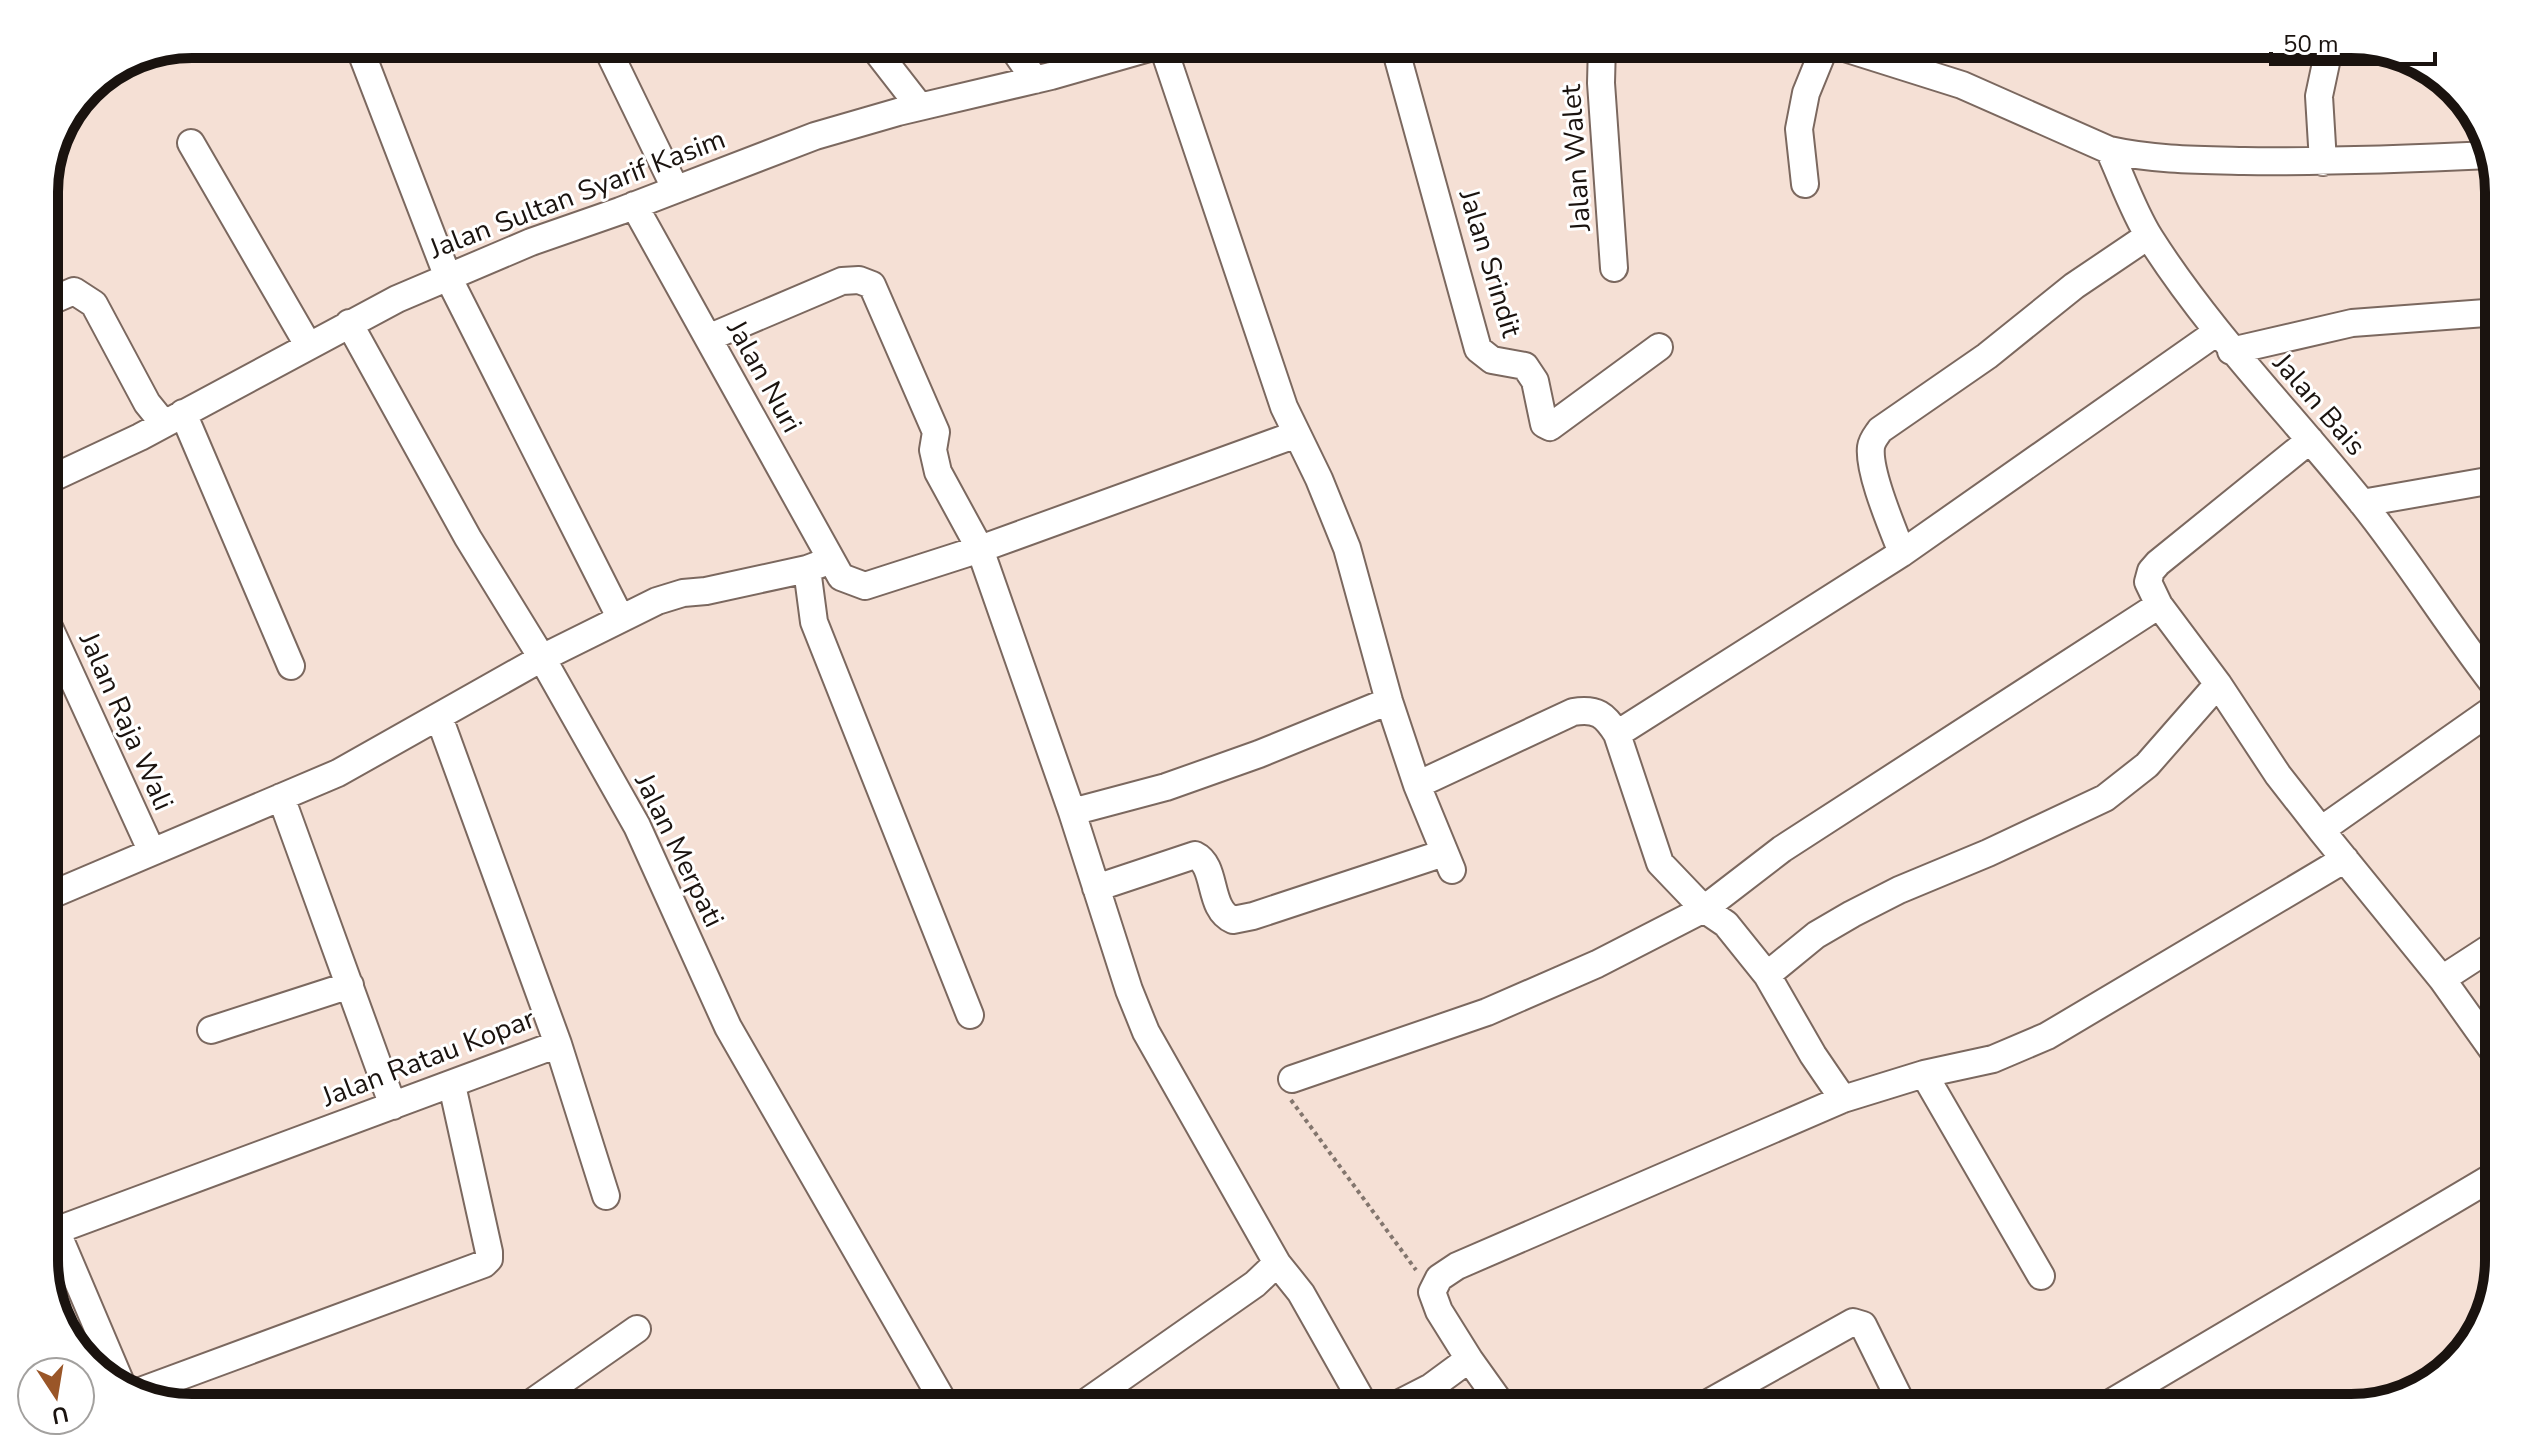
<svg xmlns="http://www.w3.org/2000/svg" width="2543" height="1452" font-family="'Nunito Sans',sans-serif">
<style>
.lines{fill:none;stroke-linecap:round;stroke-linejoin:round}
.street-casing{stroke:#7b685f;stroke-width:30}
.path{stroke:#83766e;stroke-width:4;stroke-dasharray:4 4;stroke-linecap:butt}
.street{stroke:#fff;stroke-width:26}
.labels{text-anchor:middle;stroke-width:6;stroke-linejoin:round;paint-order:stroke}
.street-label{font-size:28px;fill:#1a130f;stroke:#fff}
.rim{fill:none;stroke:#1a130f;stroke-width:10}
</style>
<rect width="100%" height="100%" fill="#f5e0d5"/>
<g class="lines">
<defs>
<path id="street" d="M358,44L447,275L620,617
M605,44L675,188
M871,44L920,107
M1010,44L1035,80
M1162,44L1284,407L1319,479L1347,548L1389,701L1417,785L1452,870
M1394,44L1478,349L1492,360L1525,366L1535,381L1544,424L1550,427L1659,347
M1602,44L1601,83L1614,268
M1832,44L1962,85L2109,150C2154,160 2198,160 2244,161C2326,162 2408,159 2491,155
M191,143L308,345
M2109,150C2122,178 2133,211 2150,238C2211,334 2292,415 2363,504C2411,564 2451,630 2499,691
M2323,162L2319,96L2330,44
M1805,184L1799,129L1806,93L1826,44
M634,205L841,577L865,586L980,549L1072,812L1129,990L1146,1032L1277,1263
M44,304L74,291L94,304L147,403L164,424
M349,323L468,538L542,658L637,826L728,1027L947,1408
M708,338L842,281L859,280L872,285L936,432L933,450L938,472L980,549L1297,434
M2231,351L2352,323L2499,312
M183,413L291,666
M2310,440L2158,563L2151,571L2148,582L2159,605L2218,684L2278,775L2321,830
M44,482L140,437L397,299L531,242L620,211L815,136L898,112L1051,76L1163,44
M2362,503L2499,479
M1902,553C1893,529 1868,472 1871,447C1872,440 1876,436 1880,430L1987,356L2074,286L2148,236
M823,563L807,569L814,622L970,1015
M44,616L152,852
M2499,705L2321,830L2442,979L2499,1059
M1417,785L1573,712C1597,708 1605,715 1617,734
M281,797L393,1106
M1072,812L1166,787L1259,754L1389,701
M1096,888L1195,855C1218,866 1207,909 1233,920L1253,916L1444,853
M44,898L338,773L542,658L657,601L683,593L706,591L807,569
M1767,975L1816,935L1852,914L1899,890L1988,853L2105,798L2147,765L2218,684
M2442,979L2499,942
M211,1030L350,985
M558,1044L606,1196
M1924,1074L2041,1276
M1292,1079L1487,1012L1597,964L1704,909L1782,849L2159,605
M1843,1099L1813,1055L1767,975L1726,924L1704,909L1660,863L1617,734L1902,553L2217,332
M56,1230L124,1390
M44,1235L558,1044L439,717
M1469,1359L1439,1311L1432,1292L1439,1278L1457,1266L1843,1099L1924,1074L1993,1059L2047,1036L2345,859
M135,1393L484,1264L489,1259V1252L452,1085
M524,1408L637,1329
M1078,1408L1255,1284L1277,1263L1301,1293L1366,1408
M1390,1408L1431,1387L1469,1359L1504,1408
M1699,1408L1853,1322L1863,1325L1904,1408
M2102,1408L2499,1173"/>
</defs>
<use href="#street" class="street-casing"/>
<path class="path" d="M1291,1100L1416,1270"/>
<use href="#street" class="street"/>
</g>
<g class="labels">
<g class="street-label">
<text transform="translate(1575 158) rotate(-94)" y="10">Jalan Walet</text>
<text transform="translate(577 193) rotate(-21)" y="10">Jalan Sultan Syarif Kasim</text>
<text transform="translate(1491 263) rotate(73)" y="10">Jalan Srindit</text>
<text transform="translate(765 376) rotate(61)" y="10">Jalan Nuri</text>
<text transform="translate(2320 404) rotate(49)" y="10">Jalan Bais</text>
<text transform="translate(127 721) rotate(66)" y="10">Jalan Raja Wali</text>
<text transform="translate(680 850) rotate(64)" y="10">Jalan Merpati</text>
<text transform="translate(428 1057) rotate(-21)" y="10">Jalan Ratau Kopar</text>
</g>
</g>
<path d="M0 0H2543V1452H0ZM192 58H2351A134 134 0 0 1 2485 192V1260A134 134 0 0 1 2351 1394H192A134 134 0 0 1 58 1260V192A134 134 0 0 1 192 58Z" fill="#fff" fill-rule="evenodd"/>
<path class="rim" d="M192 58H2351A134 134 0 0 1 2485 192V1260A134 134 0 0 1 2351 1394H192A134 134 0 0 1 58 1260V192A134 134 0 0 1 192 58Z"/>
<g transform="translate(56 1396) rotate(168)"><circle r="38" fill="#ffffff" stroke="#a3a19f" stroke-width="2"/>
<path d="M0-6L14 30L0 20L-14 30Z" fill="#9a5628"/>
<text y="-12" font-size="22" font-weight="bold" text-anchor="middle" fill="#1a130f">U</text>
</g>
<path d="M2271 52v12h164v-12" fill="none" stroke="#1a130f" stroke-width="4"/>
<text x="2283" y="52" font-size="24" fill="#1a130f" stroke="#ffffff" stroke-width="6" paint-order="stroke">50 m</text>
</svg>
